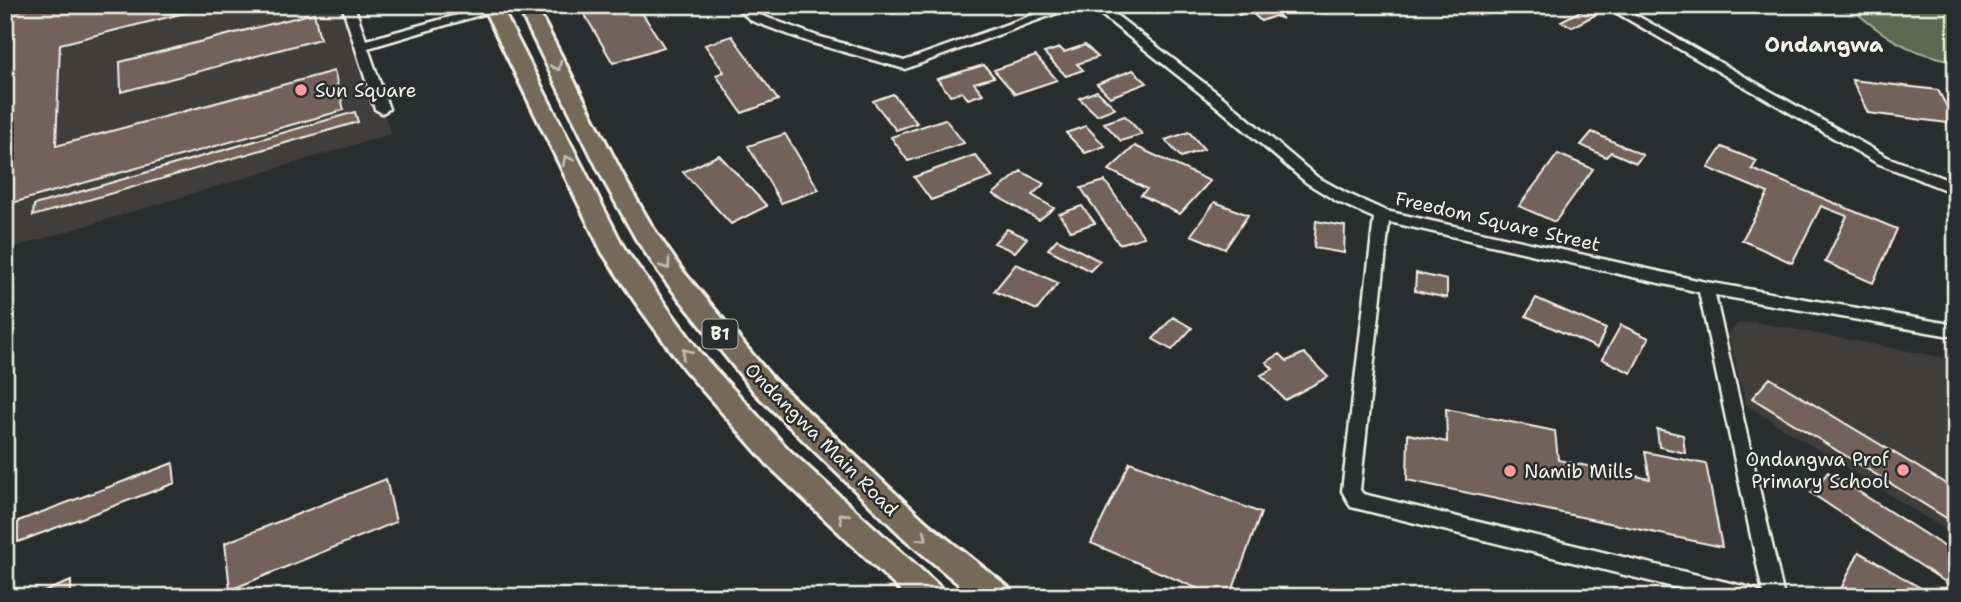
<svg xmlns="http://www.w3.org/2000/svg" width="1961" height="602" font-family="'Shantell Sans',sans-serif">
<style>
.built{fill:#403d3c}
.green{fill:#5b6850;stroke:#a8ac9c;stroke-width:2}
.building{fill:#73625c;stroke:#f4f1e8;stroke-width:2}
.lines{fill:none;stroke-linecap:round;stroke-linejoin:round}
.street-casing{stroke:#f4f1e8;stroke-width:5}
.primary-casing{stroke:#f4f1e8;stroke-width:6}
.street{fill:#2a2d2e;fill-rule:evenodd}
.primary{fill:#746a5a;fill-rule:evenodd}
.oneway{stroke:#c1bbaf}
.poi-dot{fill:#ff9aa2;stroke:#2a2d2e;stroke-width:2.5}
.labels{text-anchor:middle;stroke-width:5;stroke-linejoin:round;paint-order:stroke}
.shield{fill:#2a2d2e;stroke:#b7b6b0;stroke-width:2}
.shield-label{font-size:18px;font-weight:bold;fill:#f4f1e8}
.poi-label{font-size:19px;fill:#f4f1e8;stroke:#2a2d2e;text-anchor:start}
.street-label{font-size:19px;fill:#f4f1e8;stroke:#2a2d2e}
.far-district-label{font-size:21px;font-weight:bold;fill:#f4f1e8;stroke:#2a2d2e}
</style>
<rect width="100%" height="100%" fill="#2a2d2e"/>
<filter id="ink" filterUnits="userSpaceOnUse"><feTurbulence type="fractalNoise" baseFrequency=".0143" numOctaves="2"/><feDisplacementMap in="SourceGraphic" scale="14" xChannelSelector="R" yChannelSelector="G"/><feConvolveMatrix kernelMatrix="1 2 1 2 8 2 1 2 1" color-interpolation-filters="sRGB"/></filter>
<g filter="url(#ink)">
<path class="built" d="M5,5H348L391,134L5,250Z
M1755,322L1956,360V536L1746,405L1728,334L1737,324Z"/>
<path class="green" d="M1847,5H1956V61C1908,54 1883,36 1847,5Z"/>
<path class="building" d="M42,5H217L60,44L56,146L334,71L344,110L5,205L6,14Z
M579,5H637L664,47L613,63Z
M1228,5H1266L1283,19L1275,16L1261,21L1250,11L1239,15Z
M1516,5H1545L1527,13Z
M1586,8L1597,14L1572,27L1561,21Z
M314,13L320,39L121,92L120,62Z
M732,36L778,100L742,113L716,75L724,72L705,45Z
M1085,45L1098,57L1077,64L1083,70L1066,76L1044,53L1060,48L1064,52Z
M1036,56L1057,80L1015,94L994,70Z
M984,65L994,77L974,83L983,94L968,99L962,92L950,95L937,79Z
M1133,70L1147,83L1110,97L1097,84Z
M1852,80L1938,90L1956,124L1868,113Z
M1097,91L1115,108L1097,115L1079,98Z
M893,94L917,123L896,130L873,101Z
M355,112L358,122L33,216L34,205Z
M1125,116L1142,134L1121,141L1104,123Z
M945,119L964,143L908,161L891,137Z
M1086,126L1105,146L1085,153L1066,133Z
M1189,132L1204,149L1181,157L1165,140Z
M1592,132L1643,155L1636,163L1611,152L1606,157L1581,145Z
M785,134L819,190L781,203L748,146Z
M1135,146L1210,181L1180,214L1141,195L1147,189L1109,170Z
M1722,147L1757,161L1752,169L1897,229L1873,283L1825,262L1847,216L1821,206L1792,263L1742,240L1768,193L1708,168Z
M1558,154L1593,169L1555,222L1519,206Z
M719,155L767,206L731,224L683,172Z
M975,155L993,177L931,200L914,177Z
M1021,171L1044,184L1032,195L1054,208L1039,220L993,194Z
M1105,181L1144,237L1119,244L1081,188Z
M1215,202L1248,215L1225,249L1191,235Z
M1082,206L1095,223L1071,231L1059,214Z
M1316,221L1345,226L1344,253L1314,248Z
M1007,229L1027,238L1015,252L994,243Z
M1057,239L1100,261L1090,271L1048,249Z
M1016,264L1058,283L1037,310L994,291Z
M1416,273L1447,280V298L1415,291Z
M1536,298L1606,329L1597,348L1526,316Z
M1173,317L1192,328L1172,350L1153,339Z
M1621,325L1649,338L1631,373L1602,359Z
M1304,353L1328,377L1285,400L1261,375L1273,369L1266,362L1280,354L1287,361Z
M1770,378L1956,490V524L1752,398Z
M1446,409L1555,431L1558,460L1650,479L1645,452L1706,464L1722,547L1407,480L1408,434L1447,442Z
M1657,429L1683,435L1685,453L1659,447Z
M1130,462L1261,513L1230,597H1217L1091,543Z
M173,463L175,483L18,542V521Z
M1828,472L1956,554V589L1811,493Z
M386,479L396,522L230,590L225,543Z
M1859,552L1936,597H1837Z
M71,581V597H31Z"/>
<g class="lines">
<defs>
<path id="street" d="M342,5H354L366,40L494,5H514L368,48L389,109L382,113L375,109Z
M732,5H746L760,15L817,36L904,61L1061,5H1079L905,69L809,42L752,21Z
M1089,5H1103L1225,99L1317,177L1346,193L1386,211L1706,282L1956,325V337L1715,295L1784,597H1764L1699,292L1389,222L1360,490L1363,494L1751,588L1758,591L1761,597H1713L1351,507L1342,491L1374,218L1336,201L1307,183L1215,105Z
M1603,5H1618L1887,157L1956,183V194L1877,163Z"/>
<path id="primary" d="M482,5H500L624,248L702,355L789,450L940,587L944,597H907L769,466L684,369L636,303L602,252Z
M517,5H535L627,183L653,228L682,270L773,379L926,522L1008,587L1012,597H974L906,540L755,393L666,282L636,239L605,183Z"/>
</defs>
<use href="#street" class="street-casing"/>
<use href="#primary" class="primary-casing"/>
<use href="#street" class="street"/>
<use href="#primary" class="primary"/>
</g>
<defs><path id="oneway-chevron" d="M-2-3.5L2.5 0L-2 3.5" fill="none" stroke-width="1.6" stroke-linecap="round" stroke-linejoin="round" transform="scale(1.75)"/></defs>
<g class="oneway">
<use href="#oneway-chevron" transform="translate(557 66) rotate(63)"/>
<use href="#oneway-chevron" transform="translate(567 160) rotate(-117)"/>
<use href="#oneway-chevron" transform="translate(666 265) rotate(55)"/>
<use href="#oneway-chevron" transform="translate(686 353) rotate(-127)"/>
<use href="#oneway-chevron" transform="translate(843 517) rotate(-137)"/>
<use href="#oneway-chevron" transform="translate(923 537) rotate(39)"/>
</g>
</g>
<g class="poi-dot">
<circle cx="301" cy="90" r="7"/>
<circle cx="1903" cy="470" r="7"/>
<circle cx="1510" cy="471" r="7"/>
</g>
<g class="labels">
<rect class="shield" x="702.5" y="319.5" width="35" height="29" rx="5"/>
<g class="shield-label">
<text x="720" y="340">B1</text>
</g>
<g class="poi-label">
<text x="315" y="97">Sun Square</text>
<text x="1889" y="466" text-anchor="end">Ondangwa Prof<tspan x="1889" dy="22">Primary School</tspan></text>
<text x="1524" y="478">Namib Mills</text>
</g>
<g class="street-label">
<text transform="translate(1498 221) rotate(13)" y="7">Freedom Square Street</text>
<text transform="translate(822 439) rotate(45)" y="7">Ondangwa Main Road</text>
</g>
<g class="far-district-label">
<text x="1824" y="52">Ondangwa</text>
</g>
</g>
<rect width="1961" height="602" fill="none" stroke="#2a2d2e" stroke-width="28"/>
<rect x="14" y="14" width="1933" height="574" fill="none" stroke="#f4f1e8" stroke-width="2.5" filter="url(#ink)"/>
</svg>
